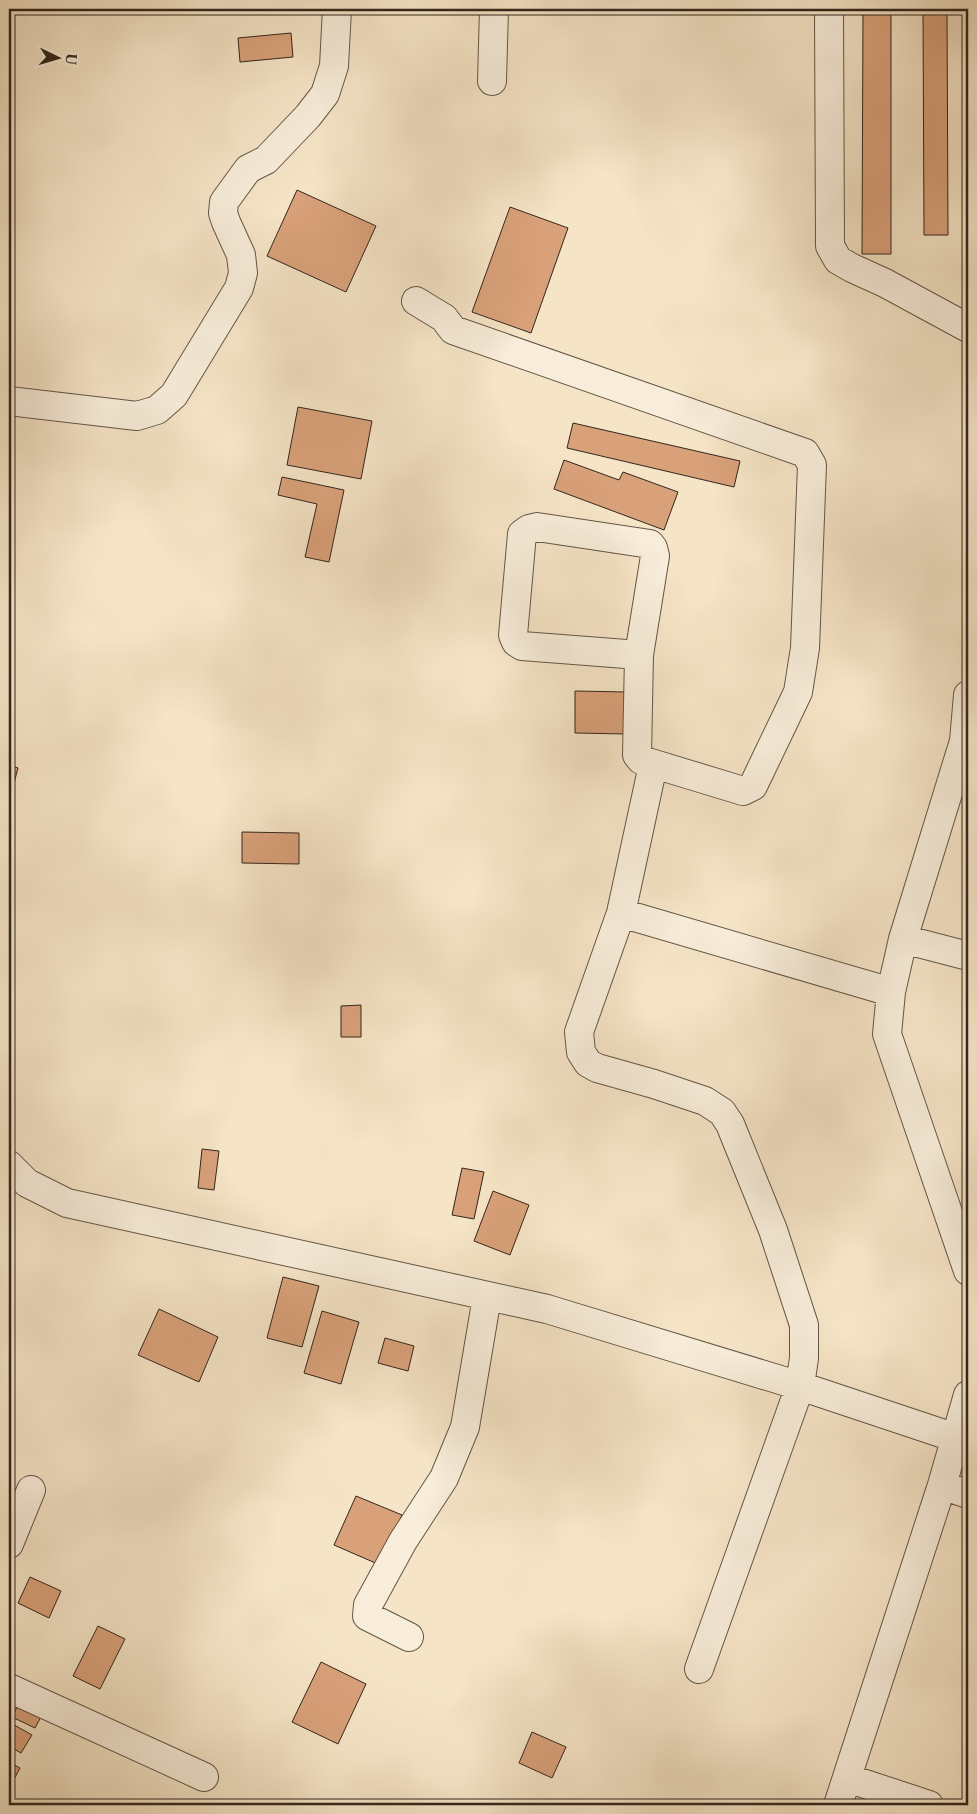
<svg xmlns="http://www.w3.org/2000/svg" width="977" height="1814" font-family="'Libre Caslon Text',serif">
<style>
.building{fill:#d9a17a;stroke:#32261c}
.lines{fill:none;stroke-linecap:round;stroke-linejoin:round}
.minor-casing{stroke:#635646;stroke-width:30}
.minor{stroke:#f8edda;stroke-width:28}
</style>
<rect width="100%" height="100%" fill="#f5e4c6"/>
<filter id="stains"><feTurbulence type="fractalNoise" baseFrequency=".004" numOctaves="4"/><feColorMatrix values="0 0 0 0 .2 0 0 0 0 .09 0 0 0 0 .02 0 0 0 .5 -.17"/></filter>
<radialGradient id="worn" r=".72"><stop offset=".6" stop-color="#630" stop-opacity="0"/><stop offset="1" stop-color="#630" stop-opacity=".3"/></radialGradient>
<path class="building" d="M863,9H891V254H862Z
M923,9H947L948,235H924Z
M291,33L293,57L240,62L238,38Z
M297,190L376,226L346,292L267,256Z
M510,207L568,228L531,333L472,312Z
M298,407L372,421L361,479L287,465Z
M573,423L740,461L734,487L567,448Z
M564,460L619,480L623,472L678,492L664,530L554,489Z
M282,477L344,490L329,562L305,557L317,504L278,495Z
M575,691L627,692L626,734L575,733Z
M9,765L18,768L9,802Z
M242,832L299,833V864L242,863Z
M361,1005V1037H341V1006Z
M202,1149L219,1151L214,1190L198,1188Z
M462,1168L484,1172L474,1219L452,1215Z
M493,1191L529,1205L510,1255L474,1241Z
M283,1277L319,1286L302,1347L267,1338Z
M159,1309L218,1337L199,1382L138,1355Z
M322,1311L359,1322L341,1384L304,1373Z
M385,1338L414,1346L408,1371L378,1363Z
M356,1496L402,1515L380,1565L334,1545Z
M30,1577L61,1591L49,1618L18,1603Z
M98,1626L125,1639L100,1689L73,1676Z
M321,1662L366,1684L338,1744L292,1722Z
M19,1703L42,1715L35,1728L12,1717Z
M9,1722L32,1735L21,1753L9,1746Z
M532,1732L566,1747L552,1778L519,1763Z
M9,1762L20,1768L12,1783L9,1782Z"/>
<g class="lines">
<defs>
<path id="minor" d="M829,9L830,246L838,260L852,268L885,283L968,328
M492,81L494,9
M416,301L444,318L453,330L805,453L812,465L805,648L798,692L753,786L743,791L641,760L637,755L639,655L522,646L516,642L513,635L522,534L529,529L537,527L650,544L653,548L655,556L639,655
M9,401L137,416L157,410L174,395L239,288L243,273L241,255L226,222L223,213L224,202L248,169L266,160L308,116L325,94L334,66L337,9
M968,695L964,741L903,939L891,992L887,1034L968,1271
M653,765L621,913L579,1032L581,1052L588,1063L597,1068L654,1084L705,1101L722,1112L730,1124L773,1230L804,1325V1358L800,1386L699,1669
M621,913L891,992
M903,939L968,956
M9,1165L27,1183L67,1203L547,1309L800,1386L956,1438
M942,1485L968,1494
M9,1544L31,1490
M409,1637L367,1616L368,1605L403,1541L444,1478L465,1427L487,1297
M9,1688L204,1777
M847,1778L929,1805
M838,1805L942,1485L968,1395"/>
</defs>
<use href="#minor" class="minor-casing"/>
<use href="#minor" class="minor"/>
</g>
<rect width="977" height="1814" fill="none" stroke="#f5e4c6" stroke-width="30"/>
<rect x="10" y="10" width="957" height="1794" fill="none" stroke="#32261c" stroke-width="2.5"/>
<rect x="15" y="15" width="947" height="1784" fill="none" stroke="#32261c"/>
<g transform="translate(58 58) rotate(95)" stroke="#f8edda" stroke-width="4" paint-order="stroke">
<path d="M0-4L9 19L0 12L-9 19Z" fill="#32261c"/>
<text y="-8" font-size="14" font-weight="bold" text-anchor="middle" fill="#32261c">U</text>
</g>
<rect width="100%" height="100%" filter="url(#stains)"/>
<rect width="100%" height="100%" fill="url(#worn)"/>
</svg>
